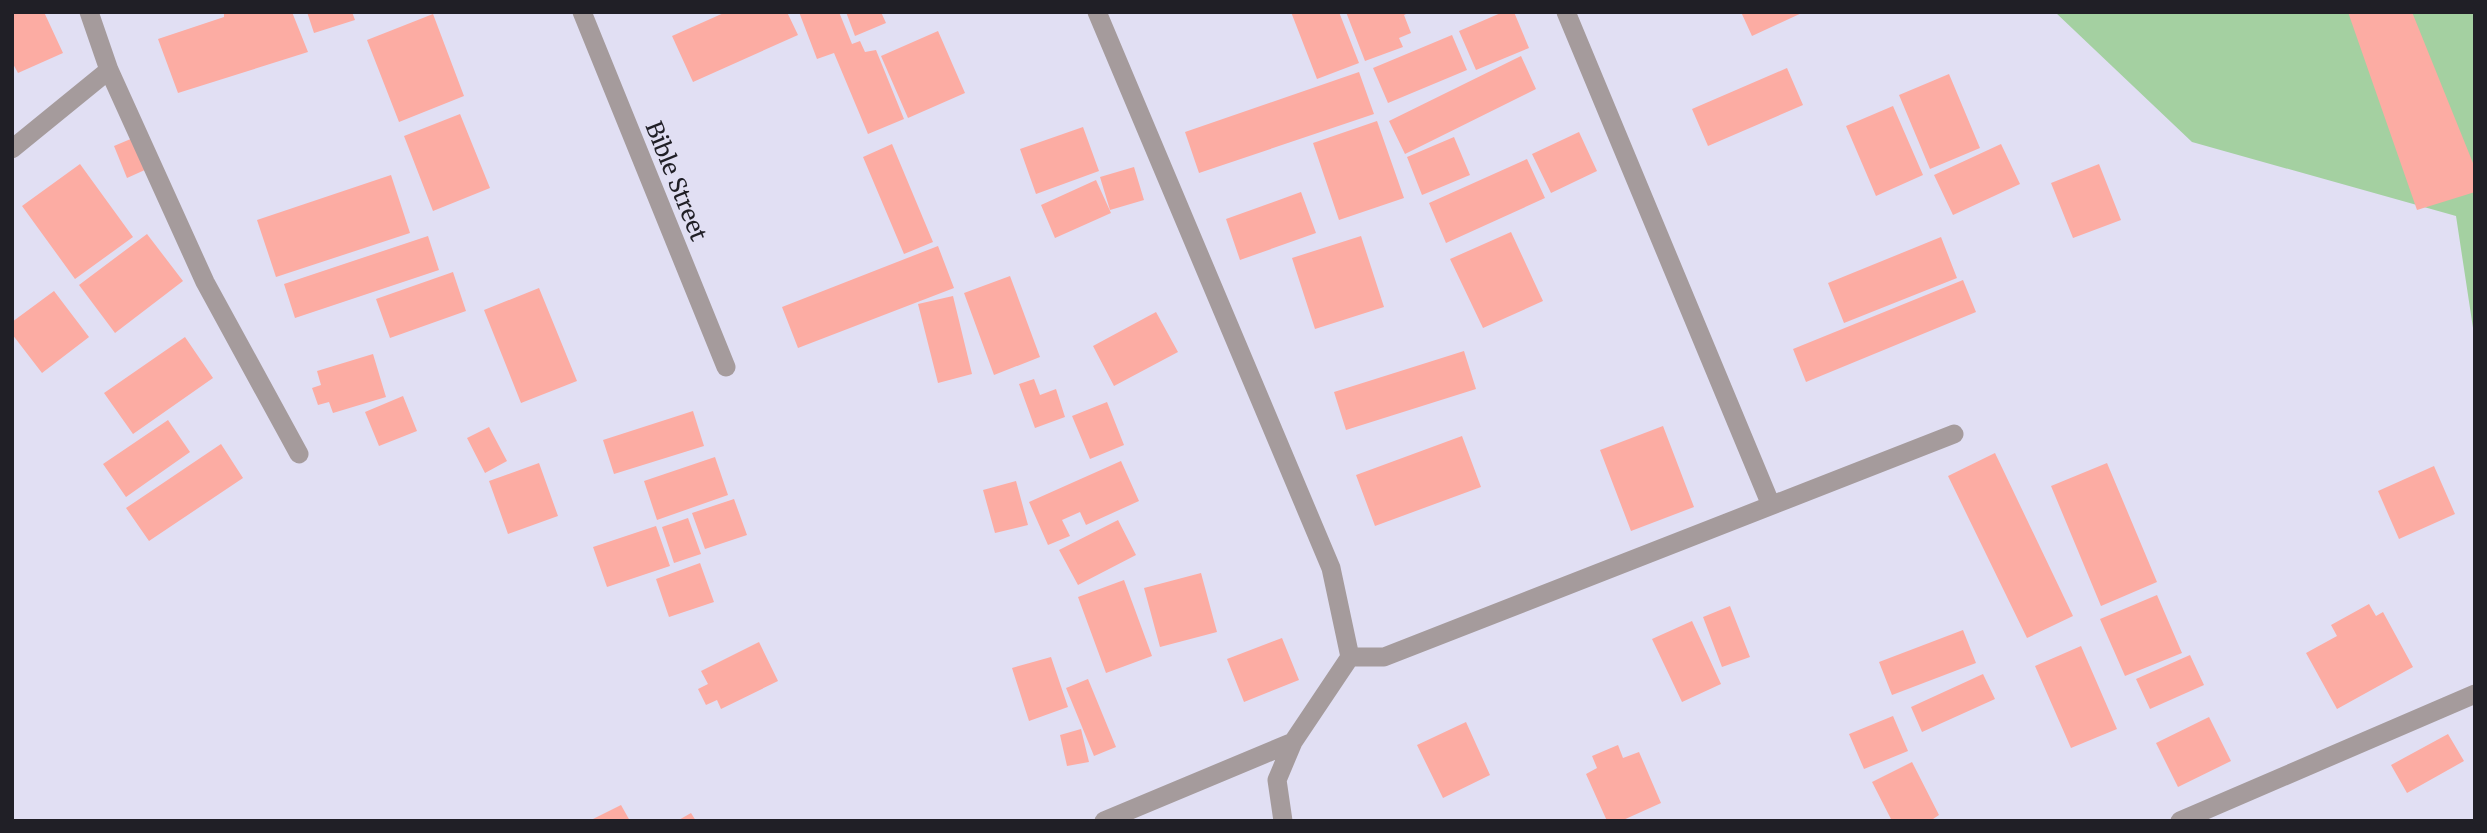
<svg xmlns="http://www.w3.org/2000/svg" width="2487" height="833" font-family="Merriweather,serif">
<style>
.green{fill:#a4d0a1}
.building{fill:#fcaca3}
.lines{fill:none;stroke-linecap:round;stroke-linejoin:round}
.minor{stroke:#a59b9c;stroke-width:19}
.labels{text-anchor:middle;stroke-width:5;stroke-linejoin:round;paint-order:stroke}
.street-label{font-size:23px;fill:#201f26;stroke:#e1dff3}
</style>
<rect width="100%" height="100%" fill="#e1dff3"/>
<path class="green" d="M2055,12H2475V341L2456,216L2192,142Z"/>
<path class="building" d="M12,12H44L63,53L18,73L12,62Z
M224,12H292L308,52L178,93L158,39L224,17Z
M307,12H352L355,20L314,33Z
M726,12H787L798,35L693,82L672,36Z
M799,12H839L852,44L860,41L865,52L876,50L904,119L868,134L834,53L817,59Z
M846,12H881L886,23L855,36Z
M1291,12H1339L1359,63L1317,79Z
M1346,12H1410L1404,15L1411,33L1399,38L1403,47L1365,61Z
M1503,12H1514L1529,48L1476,70L1459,31Z
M1741,12H1804L1752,36Z
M2348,12H2412L2475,168V192L2417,210Z
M433,14L464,96L399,122L367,40Z
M938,31L965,93L908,118L881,56Z
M1452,35L1467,70L1388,103L1373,68Z
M1521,56L1536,89L1405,154L1389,121Z
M1787,68L1803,105L1708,146L1692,109Z
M1359,72L1374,114L1199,173L1185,132Z
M1949,74L1980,148L1930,169L1899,95Z
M1893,106L1923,175L1876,196L1846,126Z
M460,114L490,188L433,211L404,136Z
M1377,121L1404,198L1339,220L1313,143Z
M1083,127L1099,171L1036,194L1020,149Z
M1579,132L1597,171L1551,193L1532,154Z
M1454,137L1470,175L1422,195L1407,157Z
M133,138L147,169L127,178L114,146Z
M892,144L933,242L904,254L863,157Z
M2001,144L2020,184L1953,215L1934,175Z
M1527,159L1545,198L1446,243L1429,203Z
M80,164L133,237L75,279L22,206Z
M2099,164L2121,220L2073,238L2051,183Z
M1134,167L1144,200L1110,210L1100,177Z
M391,175L410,233L276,277L257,220Z
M1096,180L1111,213L1055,238L1041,205Z
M1301,192L1316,233L1240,260L1226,219Z
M1511,232L1543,301L1483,328L1450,259Z
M147,234L183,281L115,333L79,285Z
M428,236L439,270L295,318L284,284Z
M1361,236L1384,307L1315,329L1292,258Z
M1941,237L1957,278L1844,323L1828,283Z
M938,246L954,288L798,348L782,307Z
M453,272L466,311L390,338L376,299Z
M1010,276L1040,357L994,375L964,293Z
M1963,280L1976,312L1806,382L1793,349Z
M539,288L577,381L521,403L484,310Z
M54,291L89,337L42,373L12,334V322Z
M953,296L972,374L938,383L918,304Z
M1156,312L1178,352L1114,386L1093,346Z
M185,337L213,378L133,434L104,393Z
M1464,351L1476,389L1346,430L1334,392Z
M373,354L386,397L333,413L329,402L318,405L312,388L321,385L317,371Z
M1034,379L1040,395L1056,389L1065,417L1035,428L1019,384Z
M403,396L417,431L379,446L365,412Z
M1107,402L1124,445L1090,459L1072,416Z
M693,411L704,446L614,474L603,440Z
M168,420L190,452L126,497L103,464Z
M1663,426L1694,507L1631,531L1600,450Z
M489,427L507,461L485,473L467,438Z
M1462,436L1481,487L1375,526L1356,475Z
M221,444L243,478L149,541L126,508Z
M1995,453L2073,616L2027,638L1948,476Z
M715,457L728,495L657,520L644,481Z
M1121,461L1139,501L1086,525L1080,512L1062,520L1070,536L1048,545L1029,502Z
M539,463L558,516L508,534L489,481Z
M2107,463L2157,582L2101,606L2051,486Z
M2434,466L2455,514L2399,539L2378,491Z
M1016,481L1028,525L995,533L983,490Z
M734,499L747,535L705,549L692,513Z
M688,518L701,554L674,563L662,527Z
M1118,520L1136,555L1078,585L1059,550Z
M656,526L670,566L607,587L593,547Z
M700,563L714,602L669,617L656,579Z
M1201,573L1217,632L1160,647L1144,588Z
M1124,580L1152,656L1106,673L1078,597Z
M2157,595L2182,653L2125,676L2100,619Z
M2369,604L2376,616L2383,612L2413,667L2337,709L2306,653L2337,636L2331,625Z
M1730,606L1750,657L1722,667L1703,617Z
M1692,621L1721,684L1682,702L1652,639Z
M1963,630L1976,663L1892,695L1879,662Z
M1282,638L1299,680L1244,702L1227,659Z
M759,642L778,681L721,709L717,700L706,705L698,689L708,684L701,671Z
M2081,646L2117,729L2071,748L2035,666Z
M2190,655L2204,685L2150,709L2136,679Z
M1051,657L1068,707L1029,721L1012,668Z
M1983,674L1995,699L1922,732L1911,707Z
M1088,679L1116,747L1094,756L1066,688Z
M1893,716L1908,751L1864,769L1849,734Z
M2209,717L2231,761L2178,787L2156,743Z
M1466,722L1490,775L1443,798L1417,745Z
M1081,729L1089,762L1067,766L1060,735Z
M2448,734L2464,761L2407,793L2391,765Z
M1618,745L1623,758L1639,752L1661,803L1621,821H1607L1586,774L1597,768L1592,756Z
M1912,762L1939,815L1930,821H1892L1872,782Z
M621,805L630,821H589Z
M691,813L696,821H677Z"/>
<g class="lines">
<path class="minor" d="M89,12L109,70L205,282L299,454
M582,12L726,367
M1097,12L1331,568L1350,657L1293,742L1277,780L1283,821
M1566,12L1771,505
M12,149L109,70
M1350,657H1384L1954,434
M1104,821L1293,742
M2180,821L2475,694"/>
</g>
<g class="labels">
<g class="street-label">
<text transform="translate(676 181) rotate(68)" y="8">Bible Street</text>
</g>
</g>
<rect width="2487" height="833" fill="none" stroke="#201f26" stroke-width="28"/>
</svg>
